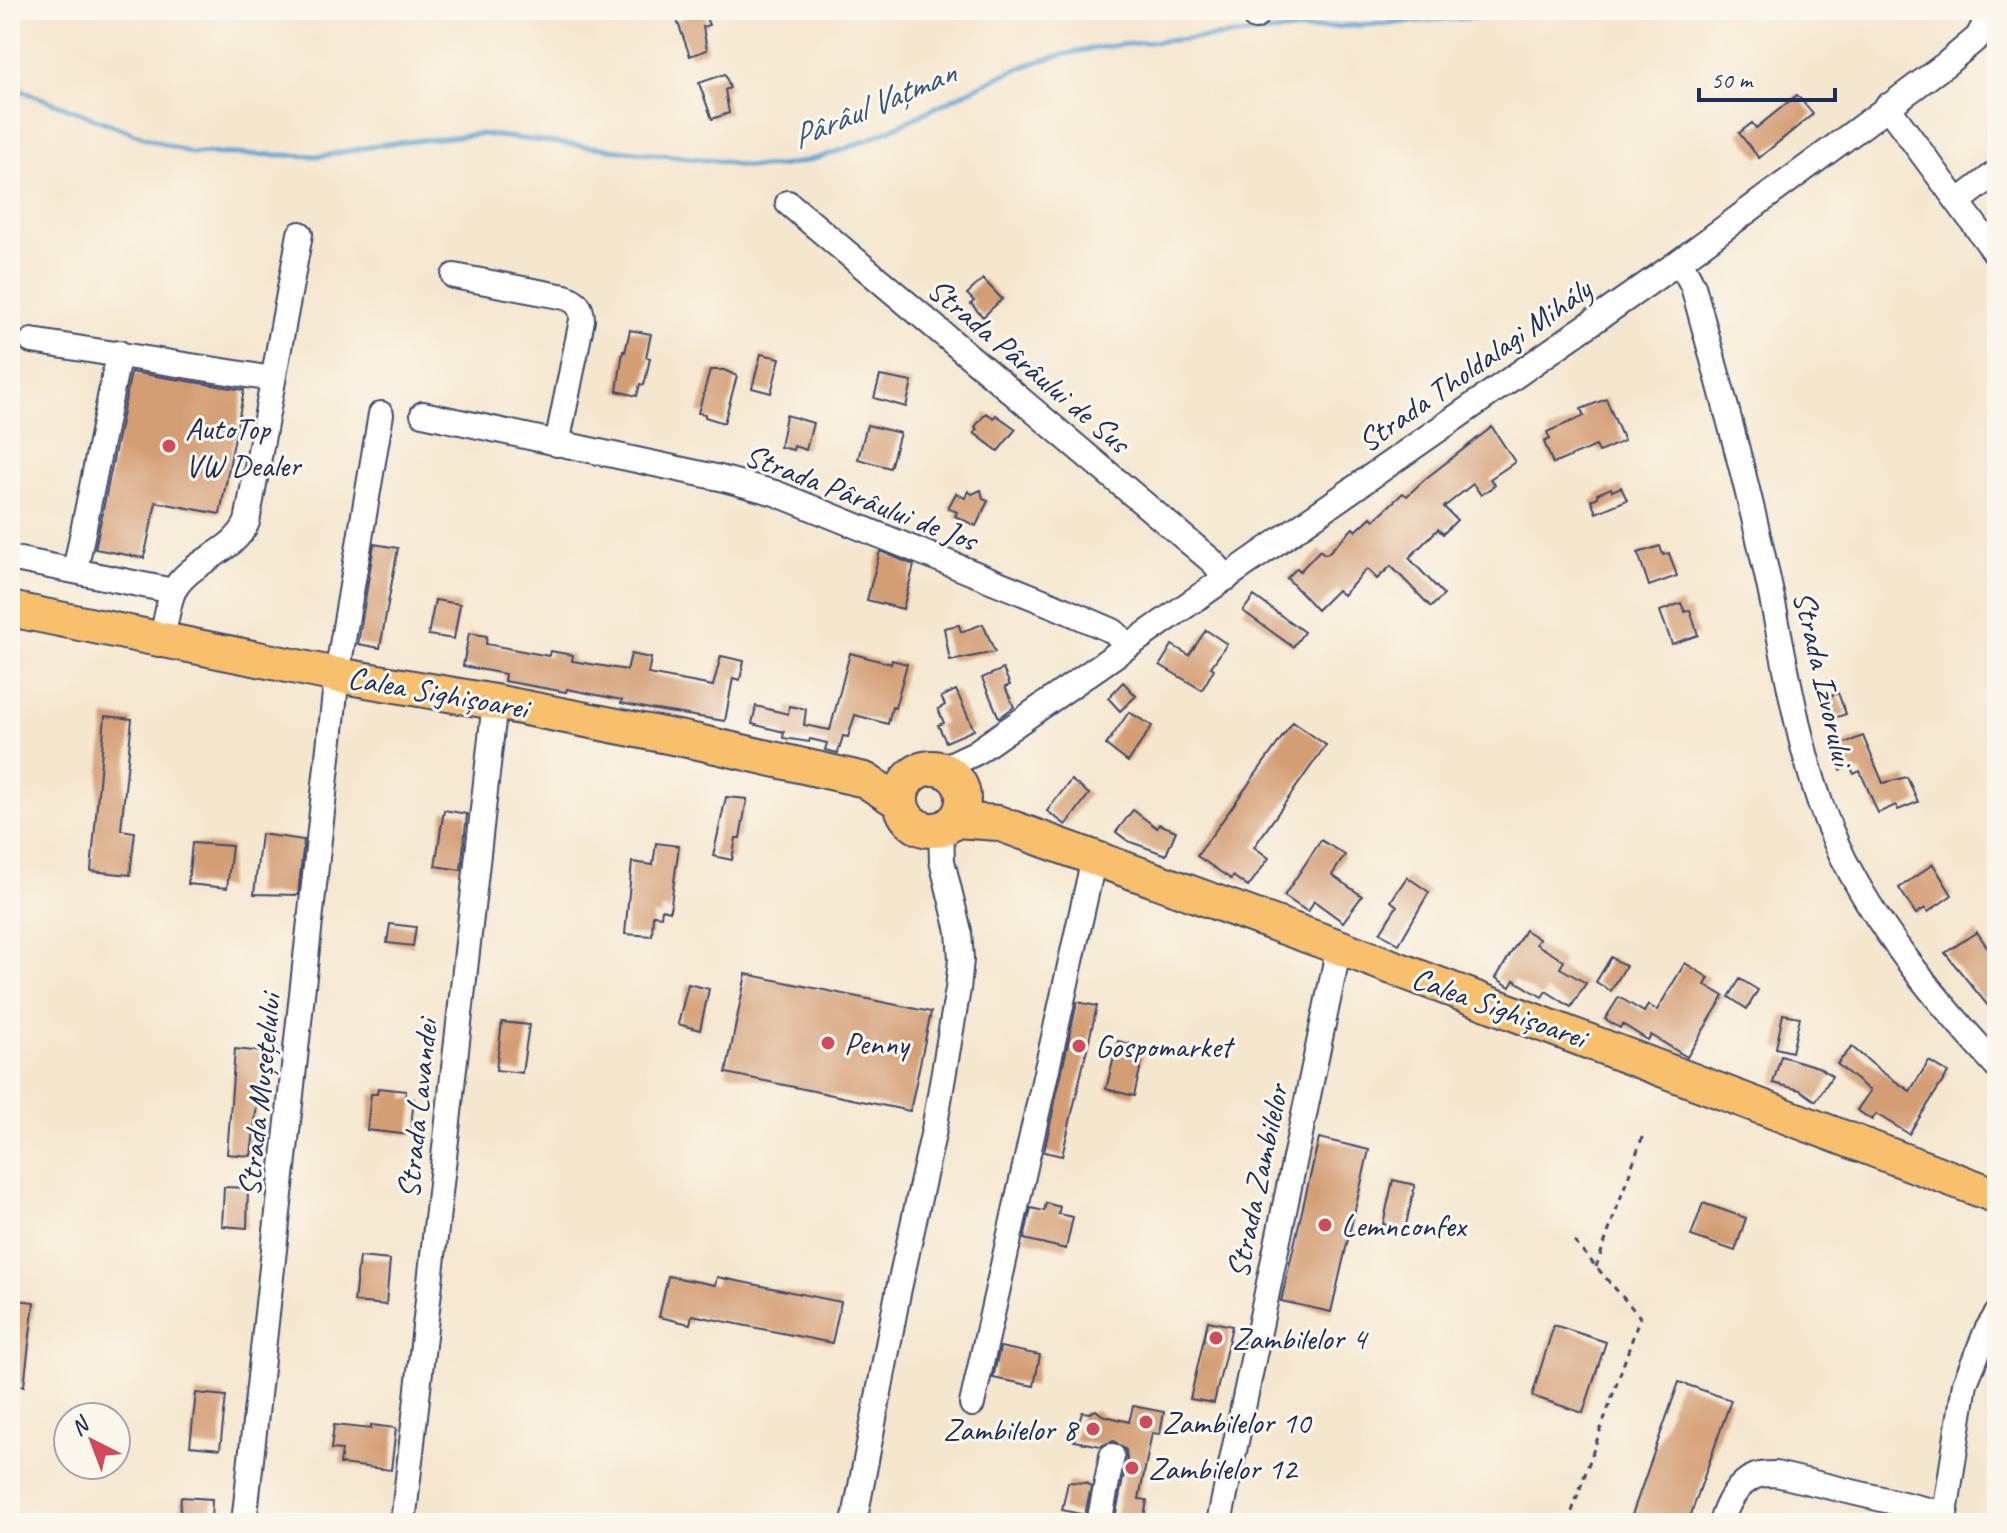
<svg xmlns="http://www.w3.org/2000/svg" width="2007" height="1533" font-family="Caveat,sans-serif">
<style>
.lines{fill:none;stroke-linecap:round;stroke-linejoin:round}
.stream{stroke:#60a4d5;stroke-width:5}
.building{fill:#d49e74}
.minor-casing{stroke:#3c4a6f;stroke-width:28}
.highway-casing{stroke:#3c4a6f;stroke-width:38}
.path{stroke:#3c4a6f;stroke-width:3;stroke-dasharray:6 6;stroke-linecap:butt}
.minor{stroke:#fff;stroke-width:24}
.highway{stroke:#f8bf6c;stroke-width:34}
.poi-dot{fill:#d1495b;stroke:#fbf7ec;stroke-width:3}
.labels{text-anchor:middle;stroke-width:6;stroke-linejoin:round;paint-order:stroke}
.street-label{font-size:32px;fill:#1b2f5e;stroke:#fbf7ec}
.poi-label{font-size:32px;fill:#1b2f5e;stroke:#fbf7ec;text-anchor:start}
.water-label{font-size:34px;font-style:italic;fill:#335888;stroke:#fbf7ec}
</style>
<rect width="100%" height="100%" fill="#fbf7ec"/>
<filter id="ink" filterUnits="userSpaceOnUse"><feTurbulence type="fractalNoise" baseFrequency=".0125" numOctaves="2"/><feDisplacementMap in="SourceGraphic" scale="16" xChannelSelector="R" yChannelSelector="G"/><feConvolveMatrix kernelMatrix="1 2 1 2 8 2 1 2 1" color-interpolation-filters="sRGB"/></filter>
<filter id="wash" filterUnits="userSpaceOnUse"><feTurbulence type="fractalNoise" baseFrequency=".006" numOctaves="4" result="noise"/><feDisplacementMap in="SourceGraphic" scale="32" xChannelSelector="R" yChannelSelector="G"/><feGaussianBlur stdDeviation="1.8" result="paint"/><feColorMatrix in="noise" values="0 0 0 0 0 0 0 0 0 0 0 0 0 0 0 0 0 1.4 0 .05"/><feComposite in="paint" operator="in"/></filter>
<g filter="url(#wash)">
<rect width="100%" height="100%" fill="#f5e6ce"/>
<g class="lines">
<path class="stream" d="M10,86L143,137L191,153L322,156L385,144L480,134L724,162C818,191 949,89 1040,61C1100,42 1163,42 1225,36C1356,24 1487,16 1617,10"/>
</g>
<g id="blocks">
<path class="building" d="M703,11L709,25L703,27L707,50L690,56L677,20Z
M725,74L730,88L725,90L729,113L712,119L699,83Z
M1797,95L1813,114L1759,158L1739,133L1752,123L1756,128Z
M983,279L1002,299L983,317L971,304L974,301L967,294Z
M630,330L651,334L646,357L650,358L646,377L644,385L640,384L637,396L617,391L623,351L625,352Z
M761,354L780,358L771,393L752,388Z
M710,370H724L737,376L724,423L705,417V414L698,413Z
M131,372L244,390L220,514L156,502L144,558L95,549Z
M880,376L912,382L906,407L874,398Z
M1606,399L1624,441L1599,452L1596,446L1553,464L1544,442L1550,439L1547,432L1584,416L1581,409Z
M986,413L994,418L996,415L1016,429L998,451L974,433L977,429L975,427Z
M786,415L813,423L806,450L794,446L793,450L780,447Z
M867,425L900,433L890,468L858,459Z
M1492,427L1515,462L1490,479L1495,485L1481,495L1473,484L1444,507L1457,520L1443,534L1438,529L1409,558L1444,595L1431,607L1391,566L1377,579L1367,569L1343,595L1337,590L1317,610L1287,578L1297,568L1300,571L1320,550L1324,554L1328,553L1353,528L1356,531L1371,517L1374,520L1403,493L1407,496L1425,479Z
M1621,487L1627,500L1596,513L1591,500L1598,497L1597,494L1611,488L1612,491Z
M981,490L983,499L988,501L976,526L955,516L957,512L948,508L956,493L965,498L968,491L972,494Z
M374,544L398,548L380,648L358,644Z
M1660,546L1663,555L1669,553L1677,576L1649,586L1638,553Z
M880,551L914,565L903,609L867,600Z
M1254,596L1304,632L1293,647L1243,611Z
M435,600L460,604L454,639L428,635Z
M1681,603L1685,612L1690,610L1698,635L1672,644L1660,611Z
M983,624L995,652L950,661L944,628L959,625L961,632Z
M1206,630L1227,644L1211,667L1214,669L1202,690L1160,665L1172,645L1189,655Z
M469,633L487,636L486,644L549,656L550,651L573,655L572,661L627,670L631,654L651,658L648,674L713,686L721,656L744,661L740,680L733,678L725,721L650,709L621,703L622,700L567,689L566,692L504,681L505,674L463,666Z
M850,653L891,664L892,660L907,664L895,708L892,707L888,724L855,715L848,737L843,736L838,753L825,750L827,743L810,739L809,742L783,738L784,732L752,724L756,706L788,714L789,706L806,709L804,725L830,730Z
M1003,669L1010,685L1005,687L1014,707L999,718L982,678Z
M1123,682L1136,696L1120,711L1108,698Z
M956,690L974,730L946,742L938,725L944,723L938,709L945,705L941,697Z
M1838,693L1846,714L1829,720L1821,699Z
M1129,712L1152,726L1128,762L1106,745Z
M105,716L132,719L121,830L135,832L130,875L91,871Z
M1293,722L1326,745L1254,847L1269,858L1248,887L1233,876L1231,879L1197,856Z
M1863,736L1883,783L1907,777L1918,802L1898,810L1896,805L1878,813L1860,771L1854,774L1850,766L1841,770L1832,748Z
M1071,780L1089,794L1066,825L1047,811Z
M726,797L747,799L740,838H736L732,860L713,856Z
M444,810L467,814L461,870L435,866Z
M1133,810L1157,828L1159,824L1176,831L1166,855L1128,841L1116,832Z
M261,834L304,840L298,895L254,894Z
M1321,840L1345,855L1332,875L1362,896L1343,922L1314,901L1308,912L1284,896Z
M192,843L232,846L227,888L188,884Z
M656,843L679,846L670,911L662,909L661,916L653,915L652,936L625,934L632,862L653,865Z
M1933,864L1952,895L1928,912L1925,908L1916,914L1899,888Z
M1407,877L1429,892L1399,944L1380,933L1397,906L1391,901Z
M390,924L416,927L413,946L387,943Z
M1525,930L1539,939L1536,944L1564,961L1560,968L1586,983L1571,1007L1546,991L1542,997L1514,980L1510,987L1496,978Z
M1977,932L1997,962V1017L1945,953Z
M1611,957L1626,966L1611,991L1596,982Z
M1685,963L1709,978L1705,985L1724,996L1687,1057L1651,1035L1648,1040L1622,1024L1620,1028L1605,1019L1619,997L1644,1012L1648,1005L1657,1010Z
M746,974L931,1012L910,1111L726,1073Z
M1740,979L1758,990L1747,1009L1729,997Z
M688,984L709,989L700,1030L678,1024Z
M1077,1002L1097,1006L1062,1156L1044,1152Z
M1783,1014L1800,1017L1792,1052L1776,1048Z
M502,1022L529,1025L522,1073L496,1070Z
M1118,1041L1145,1047L1134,1096L1106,1089Z
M1852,1047L1882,1072L1910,1091L1929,1061L1948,1073L1909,1134L1876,1114L1872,1120L1857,1110L1870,1091L1837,1064Z
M235,1049L263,1052L251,1156L227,1154Z
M1781,1056L1818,1067L1832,1076L1816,1101L1800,1090L1773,1083Z
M378,1088L406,1091L405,1098L414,1099L410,1135L367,1130L371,1094H377Z
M1319,1138L1369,1150L1331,1312L1281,1301Z
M1393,1180L1415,1185L1405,1229L1383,1224Z
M224,1187L248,1188L247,1228L222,1226Z
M1046,1203L1060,1207L1058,1214L1073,1217L1066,1249L1024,1239L1031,1208L1044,1211Z
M1703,1203L1746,1218L1735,1251L1691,1236Z
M359,1257L390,1260L386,1305L354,1302Z
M668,1276L715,1285L717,1277L841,1302L832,1343L692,1315L690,1324L659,1317Z
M10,1299L34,1302L24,1386L10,1384Z
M1208,1321L1232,1326L1214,1403L1190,1399Z
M1554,1325L1606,1342L1583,1413L1532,1396Z
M1000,1347L1040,1355L1034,1386L993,1378Z
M1679,1382L1731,1400L1688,1523H1629Z
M196,1393L226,1396L220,1449L190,1446Z
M1133,1406L1164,1412L1160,1434L1152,1433L1139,1499L1147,1500L1143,1523H1114L1127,1459L1126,1450L1114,1441L1101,1446L1074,1441L1082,1412L1090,1413L1096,1410L1102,1415L1129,1422Z
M334,1425L371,1429V1425L396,1428L391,1470L340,1464L342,1450L331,1449Z
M1068,1482L1086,1483L1091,1487L1085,1515L1062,1510Z
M181,1497L212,1499L211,1523H179Z"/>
</g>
</g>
<g filter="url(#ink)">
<use href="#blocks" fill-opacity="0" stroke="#3c4a6f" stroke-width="2"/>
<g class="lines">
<defs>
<path id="minor" d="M1253,10L1255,17
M1887,106L1997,255
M1958,202L1997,172
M788,203L1213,562L1227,578
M1680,261L1693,286C1719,382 1746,478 1767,575C1787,665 1798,760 1837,845C1875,927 1936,1000 1997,1066
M454,276L565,297C577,301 582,307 582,320L557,444
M32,341L273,379
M423,414L720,478L775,493L1055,606L1113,631L1128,645
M10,558L173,591
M75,571L119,353
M161,639C166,625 168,601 174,590C191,560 234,553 247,522L300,234
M941,769L975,753L1680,261L1946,64L1978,37L1992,10
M972,1404L1094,858
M244,1523L337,675L381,414
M403,1523L495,702
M854,1523L898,1293L934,1130L958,989L961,959L959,931L942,861L941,830
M1099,1523L1112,1456
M1219,1523L1339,947
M1721,1523C1726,1505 1737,1483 1756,1476C1761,1474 1770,1474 1776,1474L1945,1514L1965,1383L1987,1330L1997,1314"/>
<path id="highway" d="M10,609L337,675L495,702L698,742L865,780L901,803
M901 799a31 31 0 1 1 62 0a31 31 0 1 1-62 0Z
M956,820L998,823L1339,947L1997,1196"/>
</defs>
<use href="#minor" class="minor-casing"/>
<use href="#highway" class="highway-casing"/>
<path class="path" d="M1596,1267L1643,1135
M1525,1518L1541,1523
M1568,1523L1640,1317L1572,1239"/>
<use href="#minor" class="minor"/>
<use href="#highway" class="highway"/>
</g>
</g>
<g class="poi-dot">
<circle cx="169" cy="446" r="8"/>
<circle cx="828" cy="1043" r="8"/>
<circle cx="1079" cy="1046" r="8"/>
<circle cx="1325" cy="1225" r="8"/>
<circle cx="1216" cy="1338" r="8"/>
<circle cx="1146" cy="1422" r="8"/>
<circle cx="1093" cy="1429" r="8"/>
<circle cx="1132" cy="1468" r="8"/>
</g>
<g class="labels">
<g class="street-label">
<text transform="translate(1029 365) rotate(40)" y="11">Strada Pârâului de Sus</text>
<text transform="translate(1474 365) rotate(-35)" y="11">Strada Tholdalagi Mihály</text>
<text transform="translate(861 497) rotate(21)" y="11">Strada Pârâului de Jos</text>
<text transform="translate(1824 678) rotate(77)" y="11">Strada Izvorului</text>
<text transform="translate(438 692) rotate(10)" y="11">Calea Sighișoarei</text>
<text transform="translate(1499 1007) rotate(20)" y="11">Calea Sighișoarei</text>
<text transform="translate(259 1095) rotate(-84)" y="11">Strada Mușețelului</text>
<text transform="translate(417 1109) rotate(-84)" y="11">Strada Lavandei</text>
<text transform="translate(1257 1181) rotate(-78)" y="11">Strada Zambilelor</text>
</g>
<g class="poi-label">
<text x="185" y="439">AutoTop<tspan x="185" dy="37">VW Dealer</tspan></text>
<text x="844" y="1054">Penny</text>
<text x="1095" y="1057">Gospomarket</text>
<text x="1341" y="1236">Lemnconfex</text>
<text x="1232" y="1349">Zambilelor 4</text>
<text x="1162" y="1433">Zambilelor 10</text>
<text x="1077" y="1440" text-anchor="end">Zambilelor 8</text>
<text x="1148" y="1479">Zambilelor 12</text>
</g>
<g class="water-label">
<text transform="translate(873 104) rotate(-23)" y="12">Pârâul Vațman</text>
</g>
</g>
<rect width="2007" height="1533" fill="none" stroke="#fbf7ec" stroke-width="40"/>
<g transform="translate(92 1441) rotate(318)"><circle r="38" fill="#fbf7ec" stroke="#a1a7b3" stroke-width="2"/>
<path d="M0-6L14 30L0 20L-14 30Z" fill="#d1495b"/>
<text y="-12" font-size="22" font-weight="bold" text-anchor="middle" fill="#1b2f5e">N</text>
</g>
<path d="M1699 88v12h136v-12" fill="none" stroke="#1b2f5e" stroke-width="4"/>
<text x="1711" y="88" font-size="24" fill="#1b2f5e" stroke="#fbf7ec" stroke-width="6" paint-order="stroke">50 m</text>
</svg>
